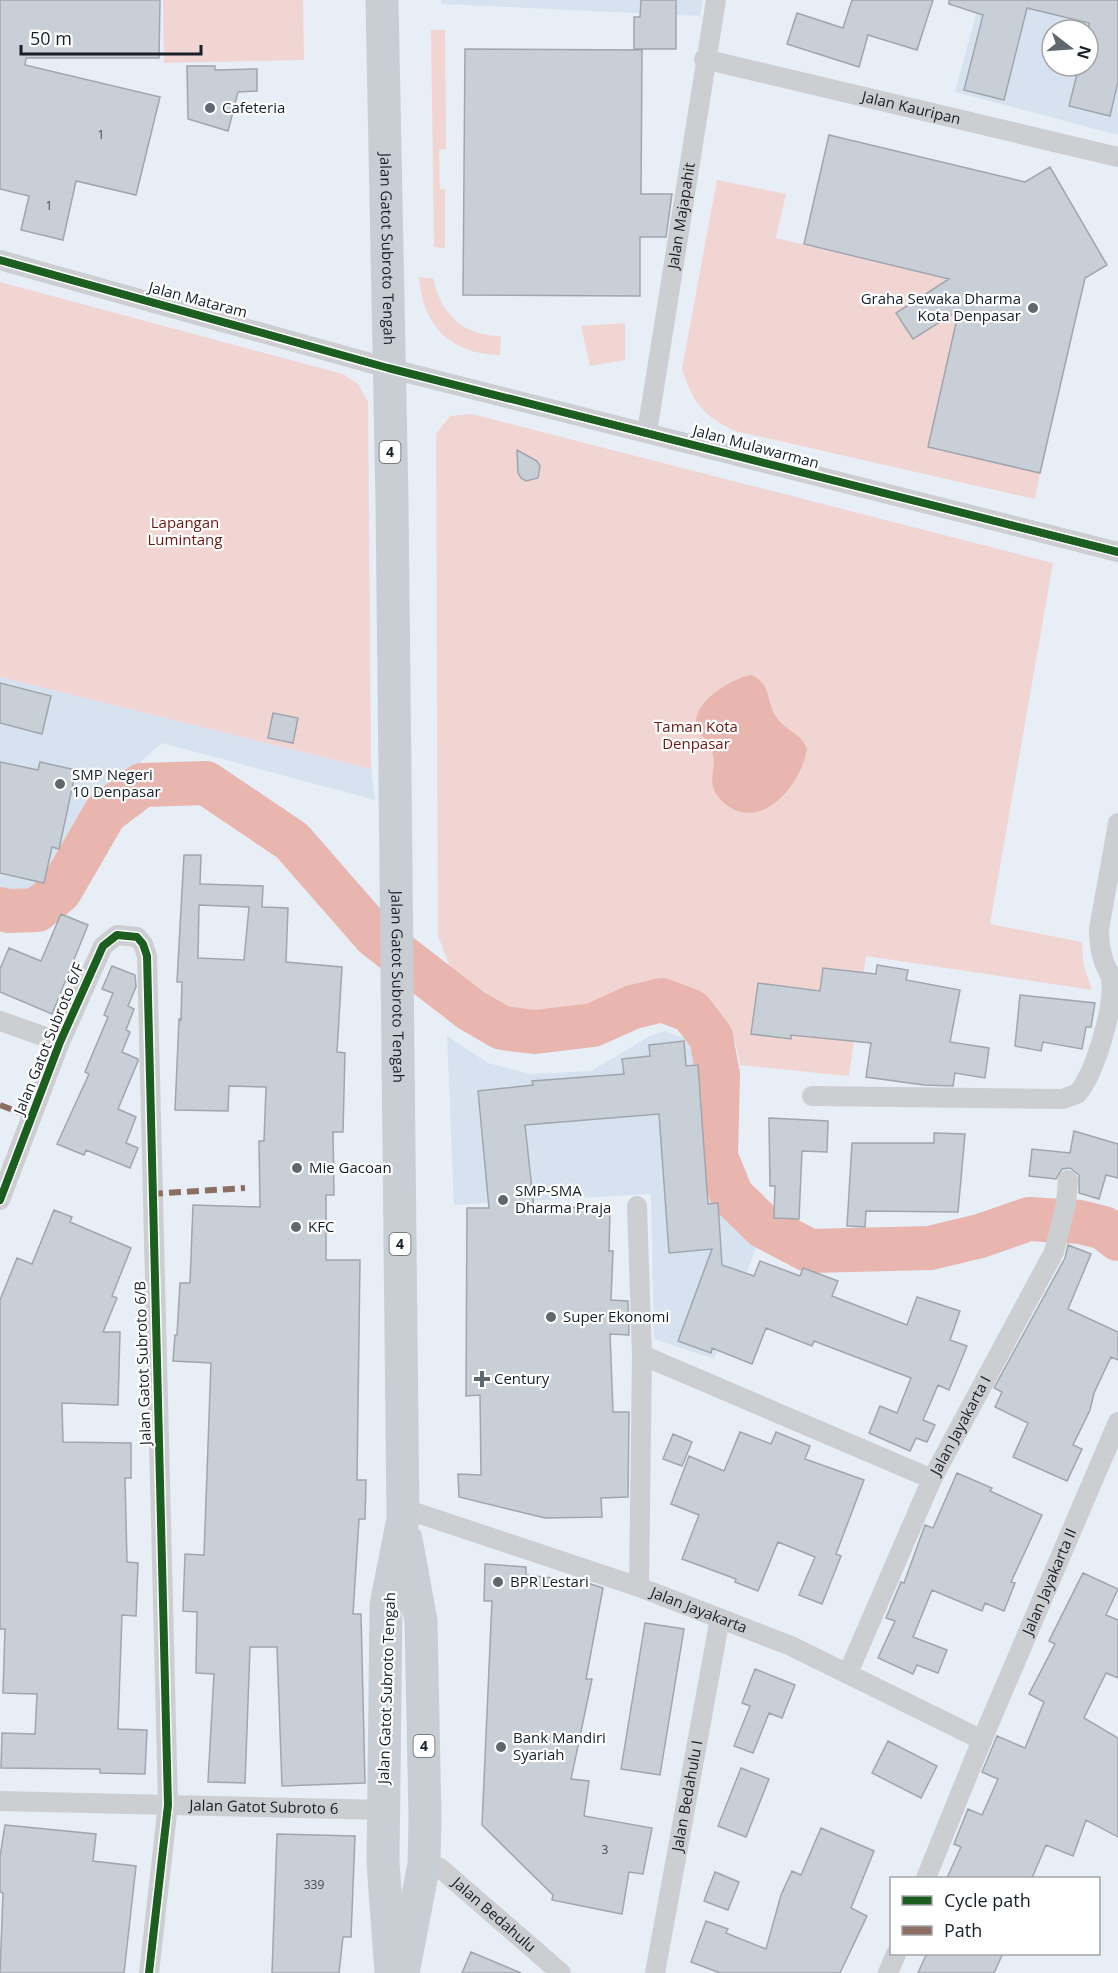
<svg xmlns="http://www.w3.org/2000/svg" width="1118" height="1973" font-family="'Open Sans',sans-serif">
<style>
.built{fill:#d7e2f0;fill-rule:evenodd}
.green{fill:#f1d5d3}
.water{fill:#e8b5af}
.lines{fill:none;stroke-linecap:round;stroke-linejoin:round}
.river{stroke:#e8b5af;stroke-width:44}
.building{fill:#c9cfd7;stroke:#a0a6ad;stroke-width:1.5;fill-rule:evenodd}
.street{stroke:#ccced1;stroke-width:20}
.highway{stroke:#c9ced5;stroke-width:33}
.quiet{stroke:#8d6e63;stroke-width:6;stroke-dasharray:12 6;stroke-linecap:butt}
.cycleway-casing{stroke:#fff;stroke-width:11}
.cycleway{stroke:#1b5e20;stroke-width:8}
.poi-dot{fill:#60676f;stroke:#fff;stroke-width:2}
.labels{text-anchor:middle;stroke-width:4.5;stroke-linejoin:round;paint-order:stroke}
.number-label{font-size:12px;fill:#444b53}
.shield{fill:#fff;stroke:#5d6268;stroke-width:1.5}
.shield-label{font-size:14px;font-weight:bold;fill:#181f27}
.poi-label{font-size:15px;fill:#181f27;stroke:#fff;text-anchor:start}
.street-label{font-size:15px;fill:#181f27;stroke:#fff}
.park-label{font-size:15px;fill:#6e1610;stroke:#fff}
</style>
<rect width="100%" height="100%" fill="#e7eef6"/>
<path class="built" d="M441,0H703L700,16L441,4Z
M980,0H1118V135L955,92ZM1052,30H1088V66H1052Z
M0,677L371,769L375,800L162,743L139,763L96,810L58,869L42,887L19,896L0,894Z
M664,1031L697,1042L704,1051L711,1075L708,1133L713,1180L725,1206L740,1224L761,1235L714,1359L654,1339L651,1194L454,1205L447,1036L488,1063L530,1074L591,1071L650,1036Z"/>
<path class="green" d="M163,0H303L304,60L164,63Z
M431,30H445L446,149L439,150L440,189H445V248L434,247Z
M717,180L786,194L776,238L931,275L941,270L951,284L897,313L913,339L963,304L957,321L928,447L1040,473L1035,499L735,431C701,414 694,404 682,369Z
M419,277L433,278C441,314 463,336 501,336L500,355C450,354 423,326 419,277Z
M0,282L343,374L358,384L368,402L371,769L0,677Z
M625,323V360L590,366L581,326Z
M472,414L1053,563L990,924L1082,942L1083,963L1092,990L866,956L849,1076L740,1065C733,1009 698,983 642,991C625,994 611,1003 595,1009C582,1015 560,1019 546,1019C521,1021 469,995 455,974C447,963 443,948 438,936L436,434L450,416Z"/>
<path class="water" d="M752,675C771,684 766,700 775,715C783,730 802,733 807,749C802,781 767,828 731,808C724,804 715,795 713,787C710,777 716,766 713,755C711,744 701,737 697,727C689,704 733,677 752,675Z"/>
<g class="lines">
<path class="river" d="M0,909L9,911L37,910L60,891L105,813L142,785L206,783L292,841L375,936L471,1010L502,1028L535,1032L593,1025L633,1007L662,1000L691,1011L711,1037L718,1075L716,1157L732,1196L764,1227L810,1251L930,1248L980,1236L1029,1219L1080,1222L1104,1228L1118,1239"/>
</g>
<path class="building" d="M0,0H160L159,58H26L25,65L160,97L136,195L76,181L63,240L21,230L29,196L0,189Z
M641,0H676V49H634V17H640Z
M852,0H933L917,50L868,35L859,67L787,44L797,13L843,28Z
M949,0H1118V82L1110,116L1069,106L1079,66H1088L1089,23L1027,8L1004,100L964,90L983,15L949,4Z
M465,49L642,50L641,194H672L666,237H640V296L463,295Z
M187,66H215V70L257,69V91L238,92L228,131L188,119Z
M829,135L1025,182L1050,167L1107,265L1085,278L1040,473L928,447L959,310L913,339L896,313L949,279L804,244Z
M517,450L537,461L540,466L538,478L526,481L521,478L518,473Z
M0,683L51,696L42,734L0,723Z
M273,713L298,718L293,743L268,738Z
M0,762L38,770L40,762L76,770L59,849L52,847L44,883L0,873Z
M184,855H201L200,884L263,886L262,907L288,908L286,962L342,967L337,1052L345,1053L343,1132H333L334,1195H326V1260H360L357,1480H366L365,1519H359L353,1614H361L365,1783L282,1786L277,1647H250L245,1783L208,1782L214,1674L196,1673L197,1612L183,1611L185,1554L204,1555L211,1363L173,1361L175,1335H177L180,1283H190L193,1205L260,1207L259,1141H264L266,1087L229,1086L228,1111L175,1110L179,1019L181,1020L182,982H177ZM199,905L249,907L244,960L198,958Z
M61,914L88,925L52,1014L0,992V969L9,948L41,961Z
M877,965L908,970L906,980L960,990L950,1042L989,1048L985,1078L955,1073L953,1086L924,1085L866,1077L871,1043L791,1035V1039L751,1034L758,983L820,991L823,968L876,974Z
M112,966L135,975L136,987L128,1006L134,1009L126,1030L130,1032L122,1052L138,1059V1061L118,1109L136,1117L126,1143L138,1148L130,1168L86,1150L84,1155L57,1144L89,1074L85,1072L108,1017L104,1015L113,993L102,989Z
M1020,995L1095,1003L1091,1027H1086L1082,1049L1043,1042L1041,1051L1015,1046Z
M684,1041L686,1066L698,1065L708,1204L718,1203L722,1265L754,1276L760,1261L800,1276L803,1268L838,1281L832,1296L907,1325L917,1297L960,1311L950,1340L967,1346L949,1390L938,1385L923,1420L935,1425L927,1442L916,1438L910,1451L869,1433L880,1406L897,1413L911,1378L814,1341L812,1346L766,1328L752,1364L712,1348L711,1353L678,1341L712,1249L669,1253L659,1114L525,1125L534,1208L610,1207L609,1251H613L611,1300L628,1301L629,1335L610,1334L613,1412H629L628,1497L601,1498L602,1517L545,1518L459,1497L458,1474L481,1475L480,1395L466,1396L467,1208H489L478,1091L533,1085L532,1081L624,1074L622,1059L650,1056L649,1045Z
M769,1118L828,1121L827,1152L802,1151L799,1219L774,1218L775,1186H770Z
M1074,1131L1118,1144V1178L1106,1175L1099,1199L1079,1193V1175L1070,1168L1062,1169L1056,1179L1029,1176L1032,1149L1070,1153Z
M934,1133L965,1134L958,1212L866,1211L865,1227L847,1226L852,1143H934Z
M54,1210L72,1217L70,1222L131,1248L112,1296L117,1298L103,1332H120L118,1405L62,1403L63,1442L131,1443V1478H125L127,1562L138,1563L136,1616L122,1615L118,1729L147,1730L145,1774L100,1773V1769L1,1768L2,1733L35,1734L37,1694L3,1693L5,1629H0V1300L17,1258L32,1264Z
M1068,1245L1091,1254L1068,1309L1118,1332V1360L1111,1357L1094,1393L1090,1410L1073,1445L1082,1449L1067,1481L1013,1457L1028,1423L995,1407L1002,1392L994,1388L1065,1258Z
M740,1432L771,1444L776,1432L810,1446L805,1459L864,1480L836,1554L841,1556L822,1604L799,1595L815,1557L778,1542L758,1591L735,1582L736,1579L682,1559L699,1515L671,1504L689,1456L724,1471Z
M673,1434L692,1442L682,1466L663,1459Z
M957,1473L992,1488L990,1491L1042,1515L1011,1582L1015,1583L1004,1611L985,1603L982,1611L932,1590L913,1637L947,1650L938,1673L917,1665L913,1674L878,1658L895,1621L886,1618L901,1582L904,1583L925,1525L933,1528Z
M485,1564L526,1567V1575L582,1581L603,1588L586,1679H592L571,1779L589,1781L584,1816L652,1828L643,1874L629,1872L622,1914L552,1900L553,1895L482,1825L492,1601H484Z
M1083,1573L1118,1589L1106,1615L1118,1620V1678L1106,1673L1084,1718L1118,1738V1837L1086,1820L1073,1856L1046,1845L1032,1878H947L961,1847L954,1844L968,1809L982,1815L998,1779L982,1772L997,1736L1025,1748L1044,1702L1029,1694L1055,1644L1049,1641Z
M645,1623L684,1629L660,1775L621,1769Z
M755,1669L795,1685L782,1718L769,1713L753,1753L734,1746L750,1706L742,1703Z
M888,1741L937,1766L921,1798L872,1773Z
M741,1768L769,1779L746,1837L718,1826Z
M5,1825L96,1834L93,1861L136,1866L124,1973H0L3,1893L0,1892V1857Z
M821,1828L874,1851L851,1908L867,1916L840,1973H720L691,1962L706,1921L728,1929L726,1933L766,1949L781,1895L792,1871L801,1875Z
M277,1834L355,1836L351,1937H343L339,1973H272Z
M715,1872L739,1882L728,1910L704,1901Z
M471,1952L521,1973H462Z
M927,1953H1003L994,1973H918Z"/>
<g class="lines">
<g class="street">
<path id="s1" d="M704,59L1118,157"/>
<path d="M0,260L388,368L1118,552"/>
<path id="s2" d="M647,432L716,0"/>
<path d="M0,1021L60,1042"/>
<path d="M812,1096L1062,1099L1077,1094C1095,1074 1115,1006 1111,979C1110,973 1106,968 1104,962C1100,951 1099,941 1099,929L1118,823"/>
<path d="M0,1200L60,1042L103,946L117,935L137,937L143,944L147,956L168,1805L149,1973"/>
<path d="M637,1206L642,1355L639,1587"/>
<path d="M642,1355L932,1479"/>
<path id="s3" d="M402,1508L639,1587L791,1646L982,1740"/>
<path id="s4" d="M848,1673L932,1479L1054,1252L1066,1204L1068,1180"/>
<path id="s5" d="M0,1801L384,1810"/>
<path id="s6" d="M424,1864L440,1868L561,1973"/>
<path id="s7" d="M926,1878L982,1740L1118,1422"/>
<path id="s8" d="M655,1973L720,1618"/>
<path d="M888,1973L896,1954"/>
</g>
<g class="highway">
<path id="s9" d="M382,0L392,501L403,1519L386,1605L383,1863L391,1973"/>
<path d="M403,1973L424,1864L425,1818L421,1621L406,1539"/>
</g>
<path class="quiet" d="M0,1105L32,1117
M151,1194L245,1188"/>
<defs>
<path id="cycleway" d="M0,260L388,368L1118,552
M0,1200L60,1042L103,946L117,935L137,937L143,944L147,956L168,1805L149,1973"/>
</defs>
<use href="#cycleway" class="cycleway-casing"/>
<use href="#cycleway" class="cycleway"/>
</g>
<g class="poi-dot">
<circle cx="210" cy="108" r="6"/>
<circle cx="1033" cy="308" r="6"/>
<circle cx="60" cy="784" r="6"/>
<circle cx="297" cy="1168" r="6"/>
<circle cx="503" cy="1200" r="6"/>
<circle cx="296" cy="1227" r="6"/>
<circle cx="551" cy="1317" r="6"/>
<path d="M479 1370h6v6h6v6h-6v6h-6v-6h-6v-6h6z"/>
<circle cx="498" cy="1582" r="6"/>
<circle cx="501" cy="1747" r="6"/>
</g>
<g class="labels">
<g class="number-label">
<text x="101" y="139">1</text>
<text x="49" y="210">1</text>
<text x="605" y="1854">3</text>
<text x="314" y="1889">339</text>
</g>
<g class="shield">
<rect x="379.5" y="441" width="21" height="22" rx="4.5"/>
<rect x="389.5" y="1233" width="21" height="22" rx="4.5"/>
<rect x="413.5" y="1735" width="21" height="22" rx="4.5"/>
</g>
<g class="shield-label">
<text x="390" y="457">4</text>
<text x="400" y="1249">4</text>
<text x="424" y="1751">4</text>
</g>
<g class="poi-label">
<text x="222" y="113">Cafeteria</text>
<text x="1021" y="304" text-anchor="end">Graha Sewaka Dharma<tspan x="1021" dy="17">Kota Denpasar</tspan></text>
<text x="72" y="780">SMP Negeri<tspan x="72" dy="17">10 Denpasar</tspan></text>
<text x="309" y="1173">Mie Gacoan</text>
<text x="515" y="1196">SMP-SMA<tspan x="515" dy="17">Dharma Praja</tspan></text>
<text x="308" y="1232">KFC</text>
<text x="563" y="1322">Super Ekonomi</text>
<text x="494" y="1384">Century</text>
<text x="510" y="1587">BPR Lestari</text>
<text x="513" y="1743">Bank Mandiri<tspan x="513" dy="17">Syariah</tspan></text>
</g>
<g class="street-label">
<text dy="5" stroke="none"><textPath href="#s1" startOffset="213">Jalan Kauripan</textPath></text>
<text dy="5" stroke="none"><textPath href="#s2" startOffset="219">Jalan Majapahit</textPath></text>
<text dy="5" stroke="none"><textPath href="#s9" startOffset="249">Jalan Gatot Subroto Tengah</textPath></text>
<text transform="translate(198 300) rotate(15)" y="5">Jalan Mataram</text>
<text transform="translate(756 447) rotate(15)" y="5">Jalan Mulawarman</text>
<text dy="5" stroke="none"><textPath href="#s9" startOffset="987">Jalan Gatot Subroto Tengah</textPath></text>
<text transform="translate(49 1039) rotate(-68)" y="5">Jalan Gatot Subroto 6/F</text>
<text transform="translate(143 1363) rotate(-92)" y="5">Jalan Gatot Subroto 6/B</text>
<text dy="5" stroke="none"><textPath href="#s4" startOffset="272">Jalan Jayakarta I</textPath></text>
<text dy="5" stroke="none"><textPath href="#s7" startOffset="321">Jalan Jayakarta II</textPath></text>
<text dy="5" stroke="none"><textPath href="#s3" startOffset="314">Jalan Jayakarta</textPath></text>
<text transform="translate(387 1688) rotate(-88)" y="5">Jalan Gatot Subroto Tengah</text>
<text dy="5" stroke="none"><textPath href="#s8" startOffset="180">Jalan Bedahulu I</textPath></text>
<text dy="5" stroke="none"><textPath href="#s5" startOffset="264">Jalan Gatot Subroto 6</textPath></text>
<text dy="5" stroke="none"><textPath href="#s6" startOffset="88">Jalan Bedahulu</textPath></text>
</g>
<g class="park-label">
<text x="185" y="528">Lapangan<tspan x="185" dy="17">Lumintang</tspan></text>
<text x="696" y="732">Taman Kota<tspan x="696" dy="17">Denpasar</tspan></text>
</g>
</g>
<rect x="890" y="1877" width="210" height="78" fill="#ffffff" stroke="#a3a5a9" stroke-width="1.5"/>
<rect x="902" y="1896" width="30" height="9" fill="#1b5e20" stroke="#a3a5a9" stroke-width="1.5"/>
<text x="944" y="1907" font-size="18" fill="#181f27">Cycle path</text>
<rect x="902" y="1926" width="30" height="9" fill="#8d6e63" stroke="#a3a5a9" stroke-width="1.5"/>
<text x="944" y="1937" font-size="18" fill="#181f27">Path</text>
<g transform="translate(1070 48) rotate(107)"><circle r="28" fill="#ffffff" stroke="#a3a5a9" stroke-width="1.5"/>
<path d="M0-4.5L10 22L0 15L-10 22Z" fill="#60676f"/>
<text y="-9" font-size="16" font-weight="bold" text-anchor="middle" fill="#181f27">N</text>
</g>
<path d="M21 45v9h180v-9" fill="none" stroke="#181f27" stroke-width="3"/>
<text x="30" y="45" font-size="18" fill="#181f27" stroke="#ffffff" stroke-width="4.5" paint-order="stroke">50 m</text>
</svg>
